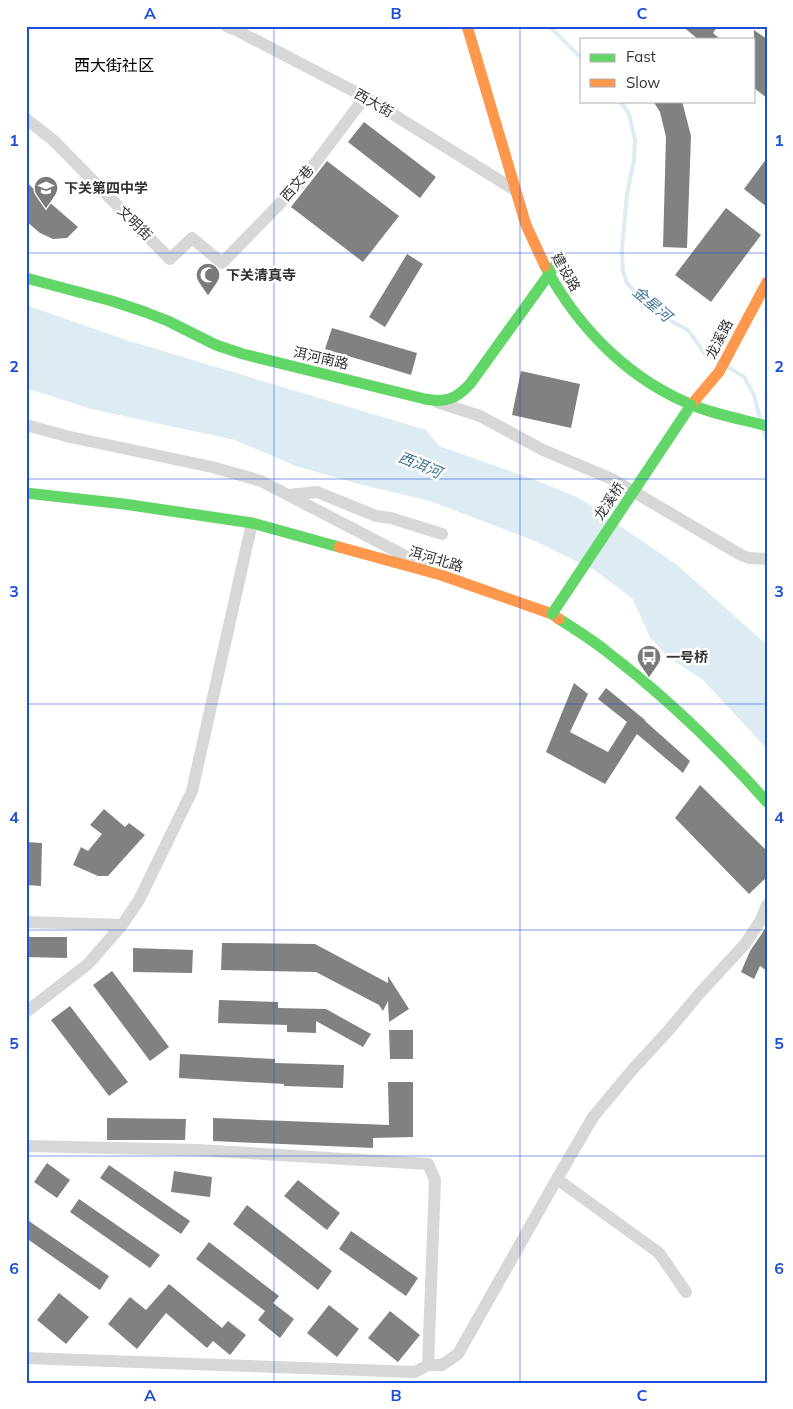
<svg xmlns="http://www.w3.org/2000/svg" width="793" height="1409" font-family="Mulish,'Noto Sans SC',sans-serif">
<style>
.water{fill:#ddebf3}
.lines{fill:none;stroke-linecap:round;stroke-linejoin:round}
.stream{stroke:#ddebf3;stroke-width:4}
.building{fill:#818181}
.street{stroke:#d7d7d7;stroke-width:12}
.fast{stroke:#63d668;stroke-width:11}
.slow{stroke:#ff974d;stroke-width:11}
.fast-bridge{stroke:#63d668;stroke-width:11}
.grid{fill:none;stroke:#1d4ed8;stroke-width:1;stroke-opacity:0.55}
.labels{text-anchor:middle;stroke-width:5;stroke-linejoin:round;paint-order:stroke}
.street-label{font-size:14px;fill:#333;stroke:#fff}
.poi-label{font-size:14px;font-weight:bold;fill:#333;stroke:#fff;text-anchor:start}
.water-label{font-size:15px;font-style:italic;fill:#3f7597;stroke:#fff}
.quarter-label{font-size:16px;fill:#000;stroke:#fff}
.neatline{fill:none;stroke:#1d4ed8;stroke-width:2}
.grid-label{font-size:16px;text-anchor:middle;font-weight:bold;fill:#1d4ed8}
</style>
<rect width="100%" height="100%" fill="#fff"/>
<path class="water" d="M26,305L126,340L426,430L439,446L538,481L579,498L676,564L767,645V749L703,680L667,656L650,637L632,598L594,570L537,542L433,502L355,483L296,466L235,440L91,409L26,388Z"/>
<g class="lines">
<path class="stream" d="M549,26L582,59
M620,101L629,114L635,140L634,160L627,194L622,249L623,271L627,283L638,295L671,321L688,330L705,354L720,362
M728,367L744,377L754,395L760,418
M764,432L767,442"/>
</g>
<path class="building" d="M682,26H718L713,33L720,39H698Z
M754,30L767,39V98L754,88Z
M653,101H682L691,136L687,248L663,247L666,137L660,112Z
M364,122L436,177L420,198L348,142Z
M767,158V207L744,189Z
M327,161L399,216L363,262L291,207Z
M26,182L78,227L67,238L53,239L40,233L26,221Z
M726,208L761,235L711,302L675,275Z
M407,254L423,264L385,327L369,317Z
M332,328L417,353L411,375L325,349Z
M521,371L580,384L571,428L512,415Z
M574,683L588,694L570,732L608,752L627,722L598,699L606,688L645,720V721L690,761L683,773L637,734L605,784L546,752Z
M700,785L767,851V877L749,894L675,818Z
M104,809L125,827L129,823L145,835L108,876H98L73,865L81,847L88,851L102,834L90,825Z
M26,842L42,843L41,886L26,885Z
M767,926V971L760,966L754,979L741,972L750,951Z
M26,937H67V958L26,957Z
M222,943L315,944L388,983V976L409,1009L389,1022L388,1001L383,1011L379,1005L316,972L221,970Z
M133,948L193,950L192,973L133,972Z
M112,971L169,1047L150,1061L93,985Z
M219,1000L278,1002V1008L326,1009L371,1034L363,1047L316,1021V1033L287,1032V1025L218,1023Z
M70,1006L128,1082L109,1096L51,1020Z
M389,1030H413V1059H390Z
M180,1054L275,1059V1063L344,1065L343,1088L284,1086V1084L179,1078Z
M388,1082H413V1137L373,1138V1148L213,1141V1118L389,1125Z
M107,1118L186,1119L185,1140H107Z
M47,1163L70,1180L57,1198L34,1182Z
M109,1165L190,1221L181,1234L100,1178Z
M174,1171L212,1177L210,1197L171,1192Z
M298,1180L340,1213L327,1230L284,1196Z
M79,1199L160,1255L150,1268L70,1212Z
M247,1205L332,1271L318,1290L233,1224Z
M26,1219L109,1276L100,1290L26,1238Z
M351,1231L418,1278L406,1296L339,1249Z
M209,1242L279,1296L273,1303L294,1319L280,1338L258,1320L265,1311L196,1259Z
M169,1284L222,1328L228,1321L246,1335L230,1355L213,1341L207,1348L166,1313L137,1349L108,1324L130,1297L146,1310Z
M59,1293L89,1317L66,1344L37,1320Z
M329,1305L359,1329L337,1357L307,1333Z
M390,1311L420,1335L398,1362L368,1338Z"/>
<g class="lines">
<path class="street" d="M226,26L236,30L365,97L515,190
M26,119L53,140L170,259L192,238L222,263L301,182L365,97
M437,402L480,416L543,450L612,479L741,555L749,558L767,559
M26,425L70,437L212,467L261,481L421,564
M289,495L317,492L376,516L391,518L442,534
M26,922L122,925
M26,1012L88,964L122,925L139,900L192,791L252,523
M26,1146L198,1150L428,1164L435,1180L428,1365L415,1372L26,1358
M557,1179L659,1253L686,1292
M428,1365H442L458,1354L554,1184L593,1117L633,1069L668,1031L699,994L745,944L761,920L767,905"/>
<path class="fast" d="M545,266C579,330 632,383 700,408C722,416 745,420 767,426
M26,278L112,301L145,312L168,321L216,345L243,354L425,399C446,403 456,399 470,384L555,266
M26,493L124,504L252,523L339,547
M559,619C575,629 591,639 606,651C665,696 718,747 767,802"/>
<path class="slow" d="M467,26L526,225L545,266
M691,405L719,372L767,282
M339,547L441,575L552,614L559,619"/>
<path class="fast-bridge" d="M552,614L691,405"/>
</g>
<path class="grid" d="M274,26V1383M520,26V1383M26,253H767M26,479H767M26,704H767M26,930H767M26,1156H767"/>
<defs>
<symbol id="school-pin" viewBox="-11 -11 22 30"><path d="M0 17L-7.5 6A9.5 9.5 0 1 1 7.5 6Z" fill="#7a7a7a" stroke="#fff"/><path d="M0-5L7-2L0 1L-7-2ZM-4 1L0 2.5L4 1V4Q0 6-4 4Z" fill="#fff"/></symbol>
<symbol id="mosque-pin" viewBox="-11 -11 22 30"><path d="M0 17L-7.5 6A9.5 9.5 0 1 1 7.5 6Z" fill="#7a7a7a" stroke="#fff"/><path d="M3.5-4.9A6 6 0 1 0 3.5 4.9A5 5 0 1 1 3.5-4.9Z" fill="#fff"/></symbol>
<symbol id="bus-pin" viewBox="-11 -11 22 30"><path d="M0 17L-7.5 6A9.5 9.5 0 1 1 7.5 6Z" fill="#7a7a7a" stroke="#fff"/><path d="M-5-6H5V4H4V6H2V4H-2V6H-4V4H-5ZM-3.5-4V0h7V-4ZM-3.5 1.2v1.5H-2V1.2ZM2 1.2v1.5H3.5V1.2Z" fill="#fff"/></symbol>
</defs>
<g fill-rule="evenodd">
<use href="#school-pin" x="32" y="174" width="28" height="38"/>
<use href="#mosque-pin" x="194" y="261" width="28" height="38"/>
<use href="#bus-pin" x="635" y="643" width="28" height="38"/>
</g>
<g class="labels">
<g class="street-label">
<text transform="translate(374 103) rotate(30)" y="5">西大街</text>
<text transform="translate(297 183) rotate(-49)" y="5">西文巷</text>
<text transform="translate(135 223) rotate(45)" y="5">文明街</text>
<text transform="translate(566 272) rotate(60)" y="5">建设路</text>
<text transform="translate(719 339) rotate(-63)" y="5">龙溪路</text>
<text transform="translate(321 358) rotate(13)" y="5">洱河南路</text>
<text transform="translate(609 501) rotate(-56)" y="5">龙溪桥</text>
<text transform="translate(436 559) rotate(17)" y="5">洱河北路</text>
</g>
<g class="poi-label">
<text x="64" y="193">下关第四中学</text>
<text x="226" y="280">下关清真寺</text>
<text x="666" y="662">一号桥</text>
</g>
<g class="water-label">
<text transform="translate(652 304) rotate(40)" y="5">金星河</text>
<text transform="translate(420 465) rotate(22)" y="5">西洱河</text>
</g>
<g class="quarter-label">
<text x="114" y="71">西大街社区</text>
</g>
</g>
<rect width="793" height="1409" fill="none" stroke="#ffffff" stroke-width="55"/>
<rect x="580" y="38" width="175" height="65" fill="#ffffff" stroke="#adadad"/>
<rect x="590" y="54" width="25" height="8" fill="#63d668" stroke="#adadad"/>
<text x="626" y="62" font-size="15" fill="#333333">Fast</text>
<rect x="590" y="79" width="25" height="8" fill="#ff974d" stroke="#adadad"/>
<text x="626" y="88" font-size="15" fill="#333333">Slow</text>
<rect x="28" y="28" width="738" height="1354" class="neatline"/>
<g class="grid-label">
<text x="150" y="19">A</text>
<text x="396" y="19">B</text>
<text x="642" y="19">C</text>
<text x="14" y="146">1</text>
<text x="779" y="146">1</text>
<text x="14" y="372">2</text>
<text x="779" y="372">2</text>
<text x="14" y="597">3</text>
<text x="779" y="597">3</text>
<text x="14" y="823">4</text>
<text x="779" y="823">4</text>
<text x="14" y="1049">5</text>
<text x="779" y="1049">5</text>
<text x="14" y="1274">6</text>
<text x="779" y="1274">6</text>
<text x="150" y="1401">A</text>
<text x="396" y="1401">B</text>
<text x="642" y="1401">C</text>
</g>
</svg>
